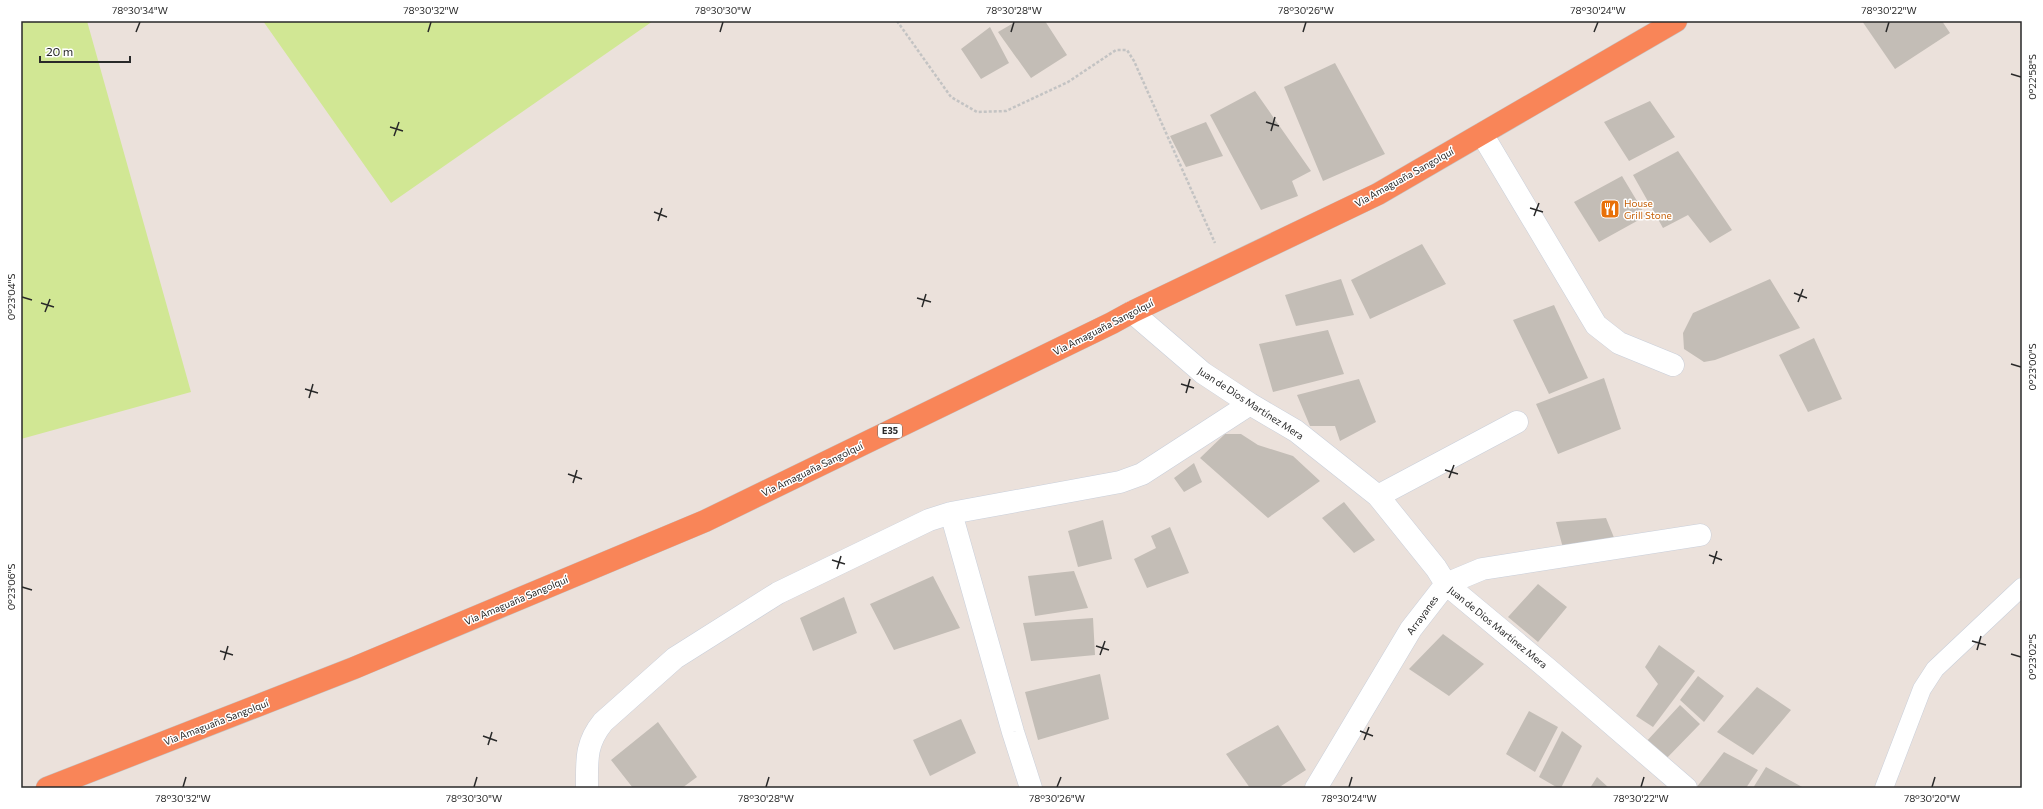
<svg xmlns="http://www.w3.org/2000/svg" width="2043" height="809" font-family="Commissioner,sans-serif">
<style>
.pitch{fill:#d1e794}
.building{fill:#c3bdb6}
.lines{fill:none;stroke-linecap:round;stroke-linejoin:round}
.lane-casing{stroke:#c9cfda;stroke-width:19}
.street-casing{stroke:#c9cfda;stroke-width:23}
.highway-casing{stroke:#c3c3c3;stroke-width:23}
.path{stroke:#c3c3c3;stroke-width:2.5;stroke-dasharray:3 2;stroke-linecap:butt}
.lane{stroke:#fff;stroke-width:18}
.street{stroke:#fff;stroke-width:22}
.highway{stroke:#f98558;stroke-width:22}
.ticks{fill:none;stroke:#292929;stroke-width:1.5}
.labels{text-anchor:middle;stroke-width:3;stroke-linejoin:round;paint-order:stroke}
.shield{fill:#fff;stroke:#696969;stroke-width:1}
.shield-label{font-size:9px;font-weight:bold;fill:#292929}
.street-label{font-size:10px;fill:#292929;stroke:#fff}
.food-label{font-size:10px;fill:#c56008;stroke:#fff;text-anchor:start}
.neatline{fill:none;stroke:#292929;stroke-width:1.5}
.ticks-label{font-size:10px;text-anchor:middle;fill:#292929}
</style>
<rect width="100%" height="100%" fill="#ebe1db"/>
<path class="pitch" d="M21,21H87L191,392L21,439Z
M263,21H653L391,203Z"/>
<path class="building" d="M1017,21H1045L1067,55L1031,78L998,32Z
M1862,21H1942L1950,33L1895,69Z
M990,27L1009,63L981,79L961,49Z
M1335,63L1385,154L1323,181L1284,87Z
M1255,91L1311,171L1292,181L1298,196L1261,210L1210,115Z
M1650,101L1675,137L1629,161L1604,122Z
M1206,122L1223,156L1186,167L1170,136Z
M1678,151L1732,230L1710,243L1688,215L1663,228L1633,175Z
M1622,176L1646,216L1599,242L1574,202Z
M1422,244L1446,284L1370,319L1351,280Z
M1341,279L1354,315L1296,326L1285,295Z
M1770,279L1800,328L1715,360L1704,362L1684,349L1683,333L1693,313Z
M1554,305L1588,378L1549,394L1513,320Z
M1328,330L1344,374L1273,392L1259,344Z
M1814,338L1842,399L1808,412L1779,355Z
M1604,378L1621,429L1558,454L1536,404Z
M1359,379L1376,422L1340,441L1335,426H1310L1297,395Z
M1225,434H1241L1258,445L1293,456L1320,481L1268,518L1200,458Z
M1194,463L1202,482L1184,492L1174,478Z
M1344,502L1375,540L1354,553L1322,518Z
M1606,518L1615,540L1563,548L1556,522Z
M1103,520L1112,559L1078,567L1068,531Z
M1170,527L1189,573L1147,588L1134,559L1156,548L1151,536Z
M1074,571L1088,608L1035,616L1028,576Z
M933,576L960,628L894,650L870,604Z
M1538,584L1567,607L1538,642L1508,617Z
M844,597L857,633L813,651L800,618Z
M1093,618L1095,655L1031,661L1023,623Z
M1443,634L1484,664L1449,696L1409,669Z
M1659,645L1695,671L1653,727L1636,716L1658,684L1645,667Z
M1100,674L1109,719L1038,740L1025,692Z
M1698,676L1724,696L1704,722L1680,700Z
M1757,687L1791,710L1753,755L1717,732Z
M1680,705L1700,724L1664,761L1645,743Z
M1529,711L1558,727L1535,772L1506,754Z
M961,719L976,753L930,776L913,740Z
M658,722L697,777L682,788H633L611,760Z
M1278,725L1306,770L1278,788H1250L1226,754Z
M1562,731L1582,746L1561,788H1558L1539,777Z
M1724,752L1758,770L1746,788H1696Z
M1766,767L1804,788H1753Z
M1597,777L1609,788H1590Z"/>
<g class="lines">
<defs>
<path id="lane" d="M1884,788L1922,689L1935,669L2022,587"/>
<path id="street" d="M1482,134L1596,325L1619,343L1673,365
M1132,312L1203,373L1250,404L1296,431L1378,496L1436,568L1446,584L1548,669L1686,788
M1378,496L1517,422
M951,513L1013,732L1031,788
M587,788C587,761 585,744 603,722L675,658L778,593L929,520L951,513L1120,482L1142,474L1250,404
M1316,788L1411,629L1446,584L1482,569L1700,535"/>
<path id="highway" d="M47,788L354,668L705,521L1112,323L1132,312L1378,194L1676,21"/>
</defs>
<use href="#lane" class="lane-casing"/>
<use href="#street" class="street-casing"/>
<use href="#highway" class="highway-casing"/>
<path class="path" d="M897,21L951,97L977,112L1006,111L1068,82L1116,50H1127L1134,61L1215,243"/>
<use href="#lane" class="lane"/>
<use href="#street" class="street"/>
<use href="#highway" class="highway"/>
</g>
<path class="ticks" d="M136,32L140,22M428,32L431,22M720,32L723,22M1011,32L1014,22M1303,32L1306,22M1594,32L1598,22M1886,32L1889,22M2011,74L2021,77M1266,122L1279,126M390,127L403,131M1271,131L1275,117M394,136L399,122M1530,208L1543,212M654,212L667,217M1534,216L1539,203M658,221L662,208M1794,293L1807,298M22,297L32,300M917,298L931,302M1798,302L1803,289M41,303L54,307M922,307L926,294M45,312L50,299M2011,364L2021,367M1181,384L1194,388M305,389L318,393M1186,393L1190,379M309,398L313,384M1445,470L1458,474M568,474L582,479M1449,478L1454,465M573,483L577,470M1709,555L1722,560M832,560L845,564M1713,564L1717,551M837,569L841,556M22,587L32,590M1972,641L1986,645M1096,646L1109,650M1977,650L1981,636M220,651L233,655M2011,654L2021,657M1100,655L1105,641M224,660L228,646M1360,731L1373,736M483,736L497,741M1364,740L1369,727M488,745L492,732M183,787L186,777M474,787L477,777M766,787L769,777M1057,787L1061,777M1349,787L1352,777M1641,787L1644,777M1932,787L1935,777"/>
<defs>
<symbol id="restaurant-square" viewBox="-11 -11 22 22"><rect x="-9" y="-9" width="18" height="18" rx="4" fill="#e8710a" stroke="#fff"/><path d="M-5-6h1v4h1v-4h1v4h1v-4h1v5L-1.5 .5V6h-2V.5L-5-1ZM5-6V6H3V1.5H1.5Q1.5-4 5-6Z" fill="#fff"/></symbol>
</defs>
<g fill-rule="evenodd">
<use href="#restaurant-square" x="1599" y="198" width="22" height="22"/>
</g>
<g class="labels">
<rect class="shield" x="878" y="424" width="24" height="14" rx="3"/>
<g class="shield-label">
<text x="890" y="434">E35</text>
</g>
<g class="street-label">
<text transform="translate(1404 177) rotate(-29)" y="4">Via Amaguaña Sangolquí</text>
<text transform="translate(1103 327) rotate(-27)" y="4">Via Amaguaña Sangolquí</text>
<text transform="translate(1251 403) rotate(33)" y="4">Juan de Dios Martínez Mera</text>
<text transform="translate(812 469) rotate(-26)" y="4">Via Amaguaña Sangolquí</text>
<text transform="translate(516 600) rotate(-23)" y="4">Via Amaguaña Sangolquí</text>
<text transform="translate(1422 615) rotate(-54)" y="4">Arrayanes</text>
<text transform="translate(1498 627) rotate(39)" y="4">Juan de Dios Martínez Mera</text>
<text transform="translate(216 722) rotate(-21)" y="4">Via Amaguaña Sangolquí</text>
</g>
<g class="food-label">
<text x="1624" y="207">House<tspan x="1624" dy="12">Grill Stone</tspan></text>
</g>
</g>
<rect width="2043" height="809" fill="none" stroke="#ffffff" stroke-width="44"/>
<path d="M40 56v6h90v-6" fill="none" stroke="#292929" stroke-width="2"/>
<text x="46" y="56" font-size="12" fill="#292929" stroke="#ffffff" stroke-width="3" paint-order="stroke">20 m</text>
<rect x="22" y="22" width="1999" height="765" class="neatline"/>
<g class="ticks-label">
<text x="140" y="14">78°30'34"W</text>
<text x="431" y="14">78°30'32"W</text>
<text x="723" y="14">78°30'30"W</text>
<text x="1014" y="14">78°30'28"W</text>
<text x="1306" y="14">78°30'26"W</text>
<text x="1598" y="14">78°30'24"W</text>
<text x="1889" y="14">78°30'22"W</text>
<text transform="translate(2032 77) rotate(-90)" y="4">0°22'58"S</text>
<text transform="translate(11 297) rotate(-90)" y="4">0°23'04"S</text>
<text transform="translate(2032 367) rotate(-90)" y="4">0°23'00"S</text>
<text transform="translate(11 587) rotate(-90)" y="4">0°23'06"S</text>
<text transform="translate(2032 657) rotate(-90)" y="4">0°23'02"S</text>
<text x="183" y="802">78°30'32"W</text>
<text x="474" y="802">78°30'30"W</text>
<text x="766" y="802">78°30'28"W</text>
<text x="1057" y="802">78°30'26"W</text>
<text x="1349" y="802">78°30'24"W</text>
<text x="1641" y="802">78°30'22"W</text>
<text x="1932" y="802">78°30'20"W</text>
</g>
</svg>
